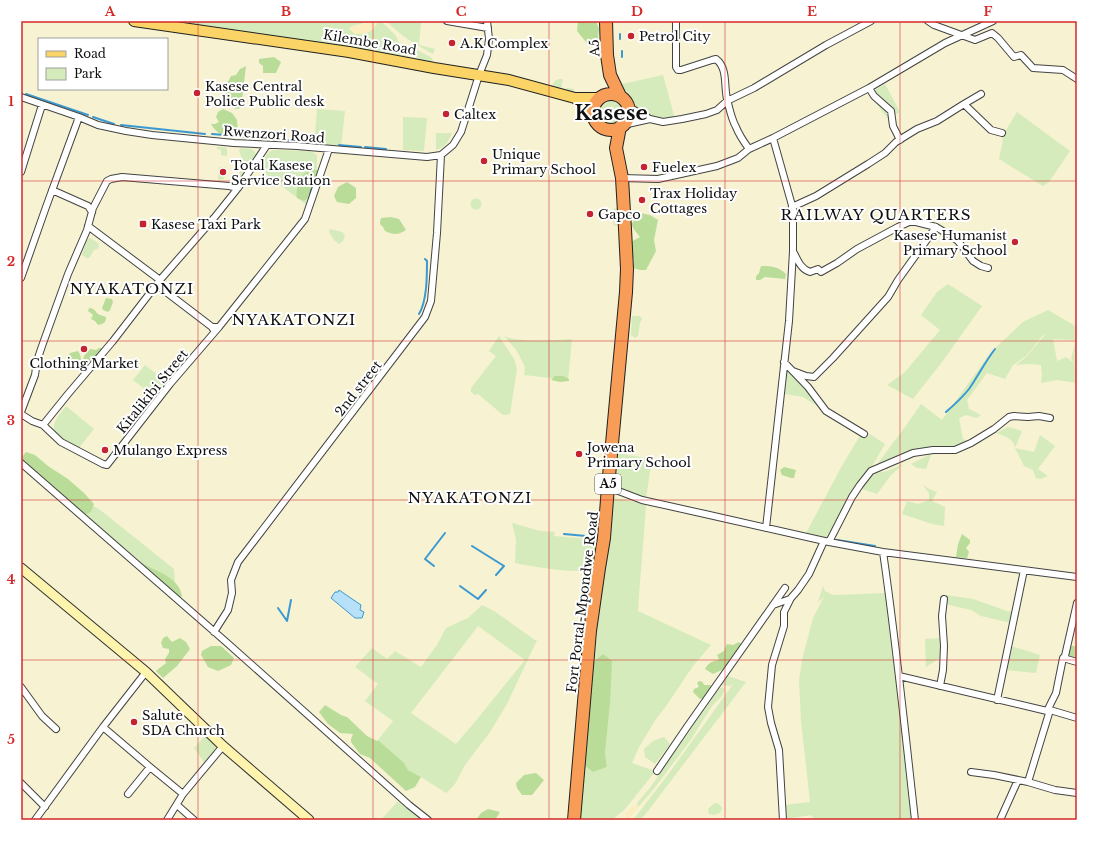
<svg xmlns="http://www.w3.org/2000/svg" width="1098" height="841" font-family="'Libre Baskerville',serif">
<style>
.farmland{fill:#f6f2d2;fill-rule:evenodd}
.green{fill:#d5ebbb;fill-rule:evenodd}
.forest{fill:#b9dd99}
.sand{fill:#fcedbe}
.water{fill:#b6e1f8;stroke:#3b99d1}
.lines{fill:none;stroke-linecap:round;stroke-linejoin:round}
.stream{stroke:#3b99d1;stroke-width:2}
.street-casing{stroke:#434343;stroke-width:8}
.secondary-casing{stroke:#323232;stroke-width:11}
.primary-casing{stroke:#212121;stroke-width:12}
.highway-casing{stroke:#212121;stroke-width:14}
.street{stroke:#fff;stroke-width:6}
.secondary{stroke:#fff4ae;stroke-width:9}
.primary{stroke:#fbd467;stroke-width:10}
.highway{stroke:#f79d58;stroke-width:12}
.grid{fill:none;stroke:#d62828;stroke-width:1;stroke-opacity:0.55}
.poi-dot{fill:#c5232f;stroke:#fff;stroke-width:1.5}
.labels{text-anchor:middle;stroke-width:4;stroke-linejoin:round;paint-order:stroke}
.shield{fill:#fff;stroke:#585858;stroke-width:1}
.shield-label{font-size:12px;font-weight:bold;fill:#101010}
.poi-label{font-size:13px;fill:#101010;stroke:#fff;text-anchor:start}
.street-label{font-size:13px;fill:#101010;stroke:#fff}
.quarter-label{font-size:15px;letter-spacing:1px;fill:#101010;stroke:#fff}
.town-label{font-size:21px;font-weight:bold;fill:#101010;stroke:#fff}
.neatline{fill:none;stroke:#d62828;stroke-width:1.5}
.grid-label{font-size:13px;text-anchor:middle;font-weight:bold;fill:#d62828}
</style>
<rect width="100%" height="100%" fill="#fffcf3"/>
<path class="farmland" d="M21,21H1077V820H21ZM39,39H167V89H39Z"/>
<path class="green" d="M164,21H367C362,25 355,24 349,28L355,34L376,26L378,21H381L396,36L402,50L412,60L320,43Z
M386,21L421,22L419,45L435,49L433,54C416,45 400,35 386,21Z
M414,48L432,58L433,61H425L417,58Z
M663,75L675,119C661,117 646,118 636,107C633,104 632,100 629,96C626,92 622,89 618,85Z
M559,79H563L561,89L566,90L567,88L574,89L573,94L554,88L552,85L555,81Z
M885,84L900,112L888,119L869,94Z
M598 113a13 13 0 1 1 26 0a13 13 0 1 1-26 0Z
M317,109L345,111L341,146L314,144Z
M1017,112L1070,151L1049,182L1043,186L999,159L1002,145L1003,135Z
M403,117L427,118L424,151L403,150Z
M436,133H452C448,142 446,147 436,150Z
M217,147H225L227,149V156L221,155V150L217,149Z
M240,148C246,149 258,147 255,157L239,178L237,177C241,170 243,161 240,153L239,152Z
M273,150L310,151L317,155V168L312,194L308,206L259,169C263,161 265,153 273,150Z
M219,167H226L224,179L219,180L218,178Z
M470.5 204a5.5 5.5 0 1 1 11 0a5.5 5.5 0 1 1-11 0Z
M618,207L617,225L614,226L612,215V210Z
M330,229L342,232L345,236L343,241L339,244L334,240L329,232Z
M89,238H90L98,243L99,246L98,249L94,250L89,258H86L82,255L86,242Z
M948,284L982,306L942,362L913,399L887,385L905,372L940,330L921,315L937,292Z
M1048,310L1077,327V383L1057,380L1041,383L1042,375L1041,365L1029,364L1016,365L1026,357L1044,336V334L1026,356L1013,365L1005,379L987,373L967,400L969,409L981,415L977,418L966,415L959,418L963,439L969,442L954,448L933,449L886,469L872,471L905,427L921,404L942,420L991,352L1023,322ZM1053,339L1076,340L1071,359L1074,363L1066,357L1057,361Z
M632,316H640L642,319L640,323L638,336L635,338L631,335Z
M499,336L514,359L517,369L510,414L503,415L478,394L475,395L471,392V388L496,356L489,351Z
M504,336C518,343 555,340 572,339L568,380L524,375L525,367L517,351Z
M145,365L171,385L160,401L133,380Z
M787,368L808,389L822,409L803,397L785,394Z
M66,406L94,429L78,449L55,435C51,422 59,415 66,406Z
M1008,427L1022,431L1015,448L1034,452L1040,435L1055,446L1038,469L1048,476L1041,479L1036,478L1033,470L1024,466L1015,448C1014,438 1004,436 996,433Z
M861,434L867,437L870,434L885,444L837,526L829,538L805,535L843,464Z
M935,452L931,455L926,469L917,468L911,464Z
M616,453L652,459L646,498L623,492L613,486Z
M904,464L891,475L877,494L862,489L872,474L887,471Z
M922,484L927,488L937,492L932,501L945,507L944,526L932,524L902,514L907,501L918,504L929,500V493Z
M614,498L646,504C644,540 640,575 638,611L711,645L693,666L664,709L656,719L639,747L632,763L652,770L654,773L625,809L612,820H577L584,765L593,772L607,767L605,754L610,704L603,654L594,661L603,568Z
M93,506L99,509L174,569L175,582L159,572L141,562L85,515L91,512Z
M512,523L540,531L555,532L554,536L600,540L593,571C566,572 541,568 515,563L516,540Z
M823,586L825,591L833,595L887,593L913,820H814L812,815L784,819L783,805L810,802L801,720L799,681L802,660L813,618L824,597L818,602Z
M946,595L973,599L1007,611L1014,612L1011,623L981,616L971,610L945,604Z
M482,605L494,611L535,640H537L507,704L490,732L465,765L455,784L446,793L421,777L408,770L403,763L378,740L393,721L365,701L378,684L355,667L372,648L387,659L395,651L421,667L437,645L446,628L468,618ZM478,626L525,660L474,723L456,744L411,713Z
M942,638L943,656L926,667L925,639Z
M1011,646L1040,655L1036,673L1006,670Z
M728,676L746,682L648,811L640,820H633L667,776L734,683L730,686L721,685Z
M722,687L725,689L722,696L712,706L690,741L653,790L638,807L637,803L649,789L719,689Z
M205,736L218,748L206,765L194,748Z
M664,737L670,744L655,764L645,757L644,749L653,741Z
M398,801L421,820H381Z
M715,803L719,804L722,808L720,813L714,815L709,814L708,809L711,806Z"/>
<path class="forest" d="M578,21H596L599,29L597,43L591,46L586,42L577,31Z
M274,57L281,62L276,73H263V66L259,63V59Z
M246,66L241,108L235,109L229,101L223,97L221,89L229,80L231,76L236,75L240,69Z
M223,109L232,113L237,120L238,132L233,137C223,137 216,133 211,124H215L219,122L216,117L218,112Z
M312,169L317,170C317,177 314,180 315,187L309,197L304,201L297,198C295,192 300,177 305,173C306,172 311,170 312,169Z
M347,182L356,188V198L349,204L337,202L334,196L338,187Z
M640,213L650,215L658,220L654,240L656,251L646,270H640L633,268L634,259L630,256L629,243L640,237C636,232 634,230 631,224L634,221L629,216L631,214Z
M391,217L399,219L406,230C398,235 394,235 385,231L383,227L380,224V222L381,218Z
M761,266C772,266 779,267 786,274L785,279L765,277L760,280H756V276L759,273Z
M106,298L112,299L113,302L110,310L108,312L103,310L102,308Z
M89,308C94,308 95,311 98,314C100,315 103,316 106,317C106,323 103,324 98,325L95,321L91,319L93,315L88,311Z
M99,348H103L105,351L89,366L83,361L84,356L90,349L96,350Z
M78,351C81,355 83,363 78,367C76,368 73,368 71,369L67,364V358L70,353Z
M555,376H563L569,379V381L560,382L551,380Z
M26,452L35,455L48,466L68,479L84,493L94,504L91,512L85,515L21,458Z
M784,467L796,470L794,478H791L782,475L780,470Z
M962,534L970,540V543L966,548L969,552L967,558L956,557L958,544Z
M137,559C151,571 178,574 182,596L180,598Z
M167,636L172,642L180,638L186,642L190,649L177,666L163,678L156,671C160,667 163,666 166,663L165,659L169,653V649L163,648L161,643L163,638Z
M739,642L742,645L726,668L713,674L705,669C707,664 712,661 718,660L719,659L717,655L724,651L727,644L733,645Z
M211,646H221L234,658L231,665L218,671L208,667L201,655L202,651Z
M1070,646H1074L1076,647L1077,659L1070,657L1068,655V649Z
M603,654L612,661L610,704L605,754L607,767L593,772L584,765L589,690L594,661Z
M699,681C702,681 703,682 704,685H710L712,686L706,698L700,699L693,692L694,689L699,687L697,683Z
M325,705L341,715L347,717L367,736L377,741L378,740L404,763L408,770L421,777L415,787L406,791L370,758L360,754L351,742V739L353,734L340,733L328,724L319,712Z
M536,773L544,780L532,795H522L517,788L516,783L524,775Z
M488,809L500,812L495,820H476L481,813Z"/>
<path class="sand" d="M367,21H378C372,34 367,33 355,34L349,28C355,24 362,26 367,21Z
M637,803L638,807L628,820H626V817L625,814Z"/>
<path class="water" d="M339,590L361,605L360,610L364,612L362,618H355L331,598L335,592H338Z"/>
<g class="lines">
<path class="stream" d="M620,39V34
M622,51V57
M26,94L88,115
M93,117L114,124
M121,125L205,134
M212,134L237,136L238,134
M244,137L298,141V138
M339,145L361,147
M365,147L386,149
M310,198L311,190
M419,314C427,301 427,276 427,261L425,259
M946,412C954,405 962,398 969,389C978,376 985,362 995,349
M564,534L586,536
M837,540L875,546
M472,546L504,566L496,575
M434,566L425,559L445,533
M460,586L478,599L486,590
M278,608L287,621L291,600"/>
<defs>
<path id="street" d="M447,21L488,28
M928,21L934,25L975,40L992,33L998,38L1014,57L1021,55L1033,68L1063,70L1077,79
M869,88L874,96L891,111L893,126L900,140
M21,97L79,117L98,125L126,131L152,135L234,143L297,146L427,157L441,155L453,145L461,132L479,75L487,55L489,39L487,21
M964,104L981,94
M629,107L650,119L663,122L682,119L706,114L717,110L727,101L754,88L826,45L871,21
M623,125L650,119
M749,149L773,138L869,88L945,43L993,21
M21,172L42,105
M622,178L658,179L717,166L738,158L749,149C744,142 739,135 736,127C732,120 730,111 728,103C723,89 729,69 716,59L712,60L681,70H678L676,67V21
M52,190L88,206L92,212
M792,207L816,196L868,164L885,153L896,142L917,129L937,121L964,104L991,130L1002,133
M88,226L160,280
M794,253C798,261 801,269 810,272L818,269L821,272L837,263L857,249L898,227L909,222H916L936,227L951,236L958,241L973,261L981,266L988,268
M21,278L46,207L79,117
M157,285L212,327L213,329
M212,327H219L305,219L329,149
M784,362L808,387L826,411L864,434
M793,371L806,376L814,377L833,358L888,297L898,280L936,227
M21,412L35,375L37,361L42,346L68,274L87,230L93,208L107,181L111,179L122,177L229,186L238,188
M21,414L32,421L43,425L61,442L103,464L107,465L170,384L219,327
M43,425L68,394L113,341L160,280L214,218L238,188L267,145
M21,463L225,641L409,805L428,820
M608,487L642,500L705,514L829,542L883,552L1077,577
M766,528L789,321L793,251V209L773,138
M829,542L852,497L860,485L871,471L913,453L933,450H955L971,443L994,429L1009,417L1014,416L1028,417L1039,416L1050,418
M883,552C896,641 905,731 915,820
M773,605L790,599
M214,632L228,610L232,593L231,580L238,562L425,317L431,301L437,233L441,155
M1063,658L1077,662
M899,676L1047,711L1050,710L1077,718
M940,686L943,670L944,646L942,616L944,599
M21,687L42,716L56,729
M997,700L1024,570
M1047,711L1056,693L1063,658L1065,656L1077,603
M103,727L150,767L183,794
M657,771L687,727L785,588
M971,772L994,775L1028,782L1055,790L1077,793
M1028,782L1050,710
M21,783L45,807
M128,794L150,767
M177,805L194,820
M35,820L103,727L146,672
M167,820L183,794L223,746
M783,820L779,750L771,723L768,707L772,665L784,626V612L791,598L798,590L809,574L824,541
M1000,820L1018,780"/>
<path id="secondary" d="M21,568L146,672L223,746L309,820"/>
<path id="primary" d="M134,21L349,52L434,68L509,80L575,98H599
M575,98L592,112"/>
<path id="highway" d="M606,21L607,55L610,75L620,96
M593 112a18 18 0 1 1 36 0a18 18 0 1 1-36 0Z
M574,820L590,631L599,568L604,538L608,487L626,292L627,269L625,229L622,178L616,148L620,127"/>
</defs>
<use href="#street" class="street-casing"/>
<use href="#secondary" class="secondary-casing"/>
<use href="#primary" class="primary-casing"/>
<use href="#highway" class="highway-casing"/>
<use href="#street" class="street"/>
<use href="#secondary" class="secondary"/>
<use href="#primary" class="primary"/>
<use href="#highway" class="highway"/>
</g>
<path class="grid" d="M198,21V820M373,21V820M549,21V820M725,21V820M900,21V820M21,181H1077M21,341H1077M21,500H1077M21,660H1077"/>
<g class="poi-dot">
<circle cx="631" cy="36" r="4"/>
<circle cx="452" cy="43" r="4"/>
<circle cx="197" cy="93" r="4"/>
<circle cx="446" cy="114" r="4"/>
<circle cx="484" cy="161" r="4"/>
<circle cx="644" cy="167" r="4"/>
<circle cx="223" cy="172" r="4"/>
<circle cx="642" cy="200" r="4"/>
<circle cx="590" cy="214" r="4"/>
<rect x="139" y="220" width="8" height="8" rx="2"/>
<circle cx="1015" cy="242" r="4"/>
<circle cx="84" cy="349" r="4"/>
<circle cx="105" cy="450" r="4"/>
<circle cx="579" cy="454" r="4"/>
<circle cx="134" cy="722" r="4"/>
</g>
<g class="labels">
<rect class="shield" x="595" y="474" width="26" height="20" rx="3"/>
<g class="shield-label">
<text x="608" y="488">A5</text>
</g>
<g class="poi-label">
<text x="639" y="41">Petrol City</text>
<text x="460" y="48">A.K Complex</text>
<text x="205" y="91">Kasese Central<tspan x="205" dy="15">Police Public desk</tspan></text>
<text x="454" y="119">Caltex</text>
<text x="492" y="159">Unique<tspan x="492" dy="15">Primary School</tspan></text>
<text x="231" y="170">Total Kasese<tspan x="231" dy="15">Service Station</tspan></text>
<text x="652" y="172">Fuelex</text>
<text x="650" y="198">Trax Holiday<tspan x="650" dy="15">Cottages</tspan></text>
<text x="598" y="219">Gapco</text>
<text x="151" y="229">Kasese Taxi Park</text>
<text x="1007" y="240" text-anchor="end">Kasese Humanist<tspan x="1007" dy="15">Primary School</tspan></text>
<text x="84" y="368" text-anchor="middle">Clothing Market</text>
<text x="587" y="452">Jowena<tspan x="587" dy="15">Primary School</tspan></text>
<text x="113" y="455">Mulango Express</text>
<text x="142" y="720">Salute<tspan x="142" dy="15">SDA Church</tspan></text>
</g>
<g class="street-label">
<text transform="translate(370 42) rotate(10)" y="5">Kilembe Road</text>
<text transform="translate(594 48) rotate(-93)" y="5">A5</text>
<text transform="translate(274 134) rotate(4)" y="5">Rwenzori Road</text>
<text transform="translate(358 388) rotate(-52)" y="5">2nd street</text>
<text transform="translate(152 391) rotate(-51)" y="5">Kitalikibi Street</text>
<text transform="translate(582 602) rotate(-83)" y="5">Fort Portal-Mpondwe Road</text>
</g>
<g class="quarter-label">
<text x="876" y="220">RAILWAY QUARTERS</text>
<text x="132" y="294">NYAKATONZI</text>
<text x="294" y="325">NYAKATONZI</text>
<text x="470" y="503">NYAKATONZI</text>
</g>
<g class="town-label">
<text x="611" y="120">Kasese</text>
</g>
</g>
<rect width="1098" height="841" fill="none" stroke="#ffffff" stroke-width="44"/>
<rect x="38" y="38" width="130" height="52" fill="#ffffff" stroke="#9f9f9f"/>
<rect x="46" y="51" width="20" height="6" fill="#fbd467" stroke="#9f9f9f"/>
<text x="74" y="58" font-size="12" fill="#101010">Road</text>
<rect x="46" y="68" width="20" height="12" fill="#d5ebbb" stroke="#9f9f9f"/>
<text x="74" y="78" font-size="12" fill="#101010">Park</text>
<rect x="22" y="22" width="1054" height="797" class="neatline"/>
<g class="grid-label">
<text x="110" y="16">A</text>
<text x="286" y="16">B</text>
<text x="461" y="16">C</text>
<text x="637" y="16">D</text>
<text x="812" y="16">E</text>
<text x="988" y="16">F</text>
<text x="11" y="106">1</text>
<text x="11" y="266">2</text>
<text x="11" y="425">3</text>
<text x="11" y="584">4</text>
<text x="11" y="744">5</text>
</g>
</svg>
